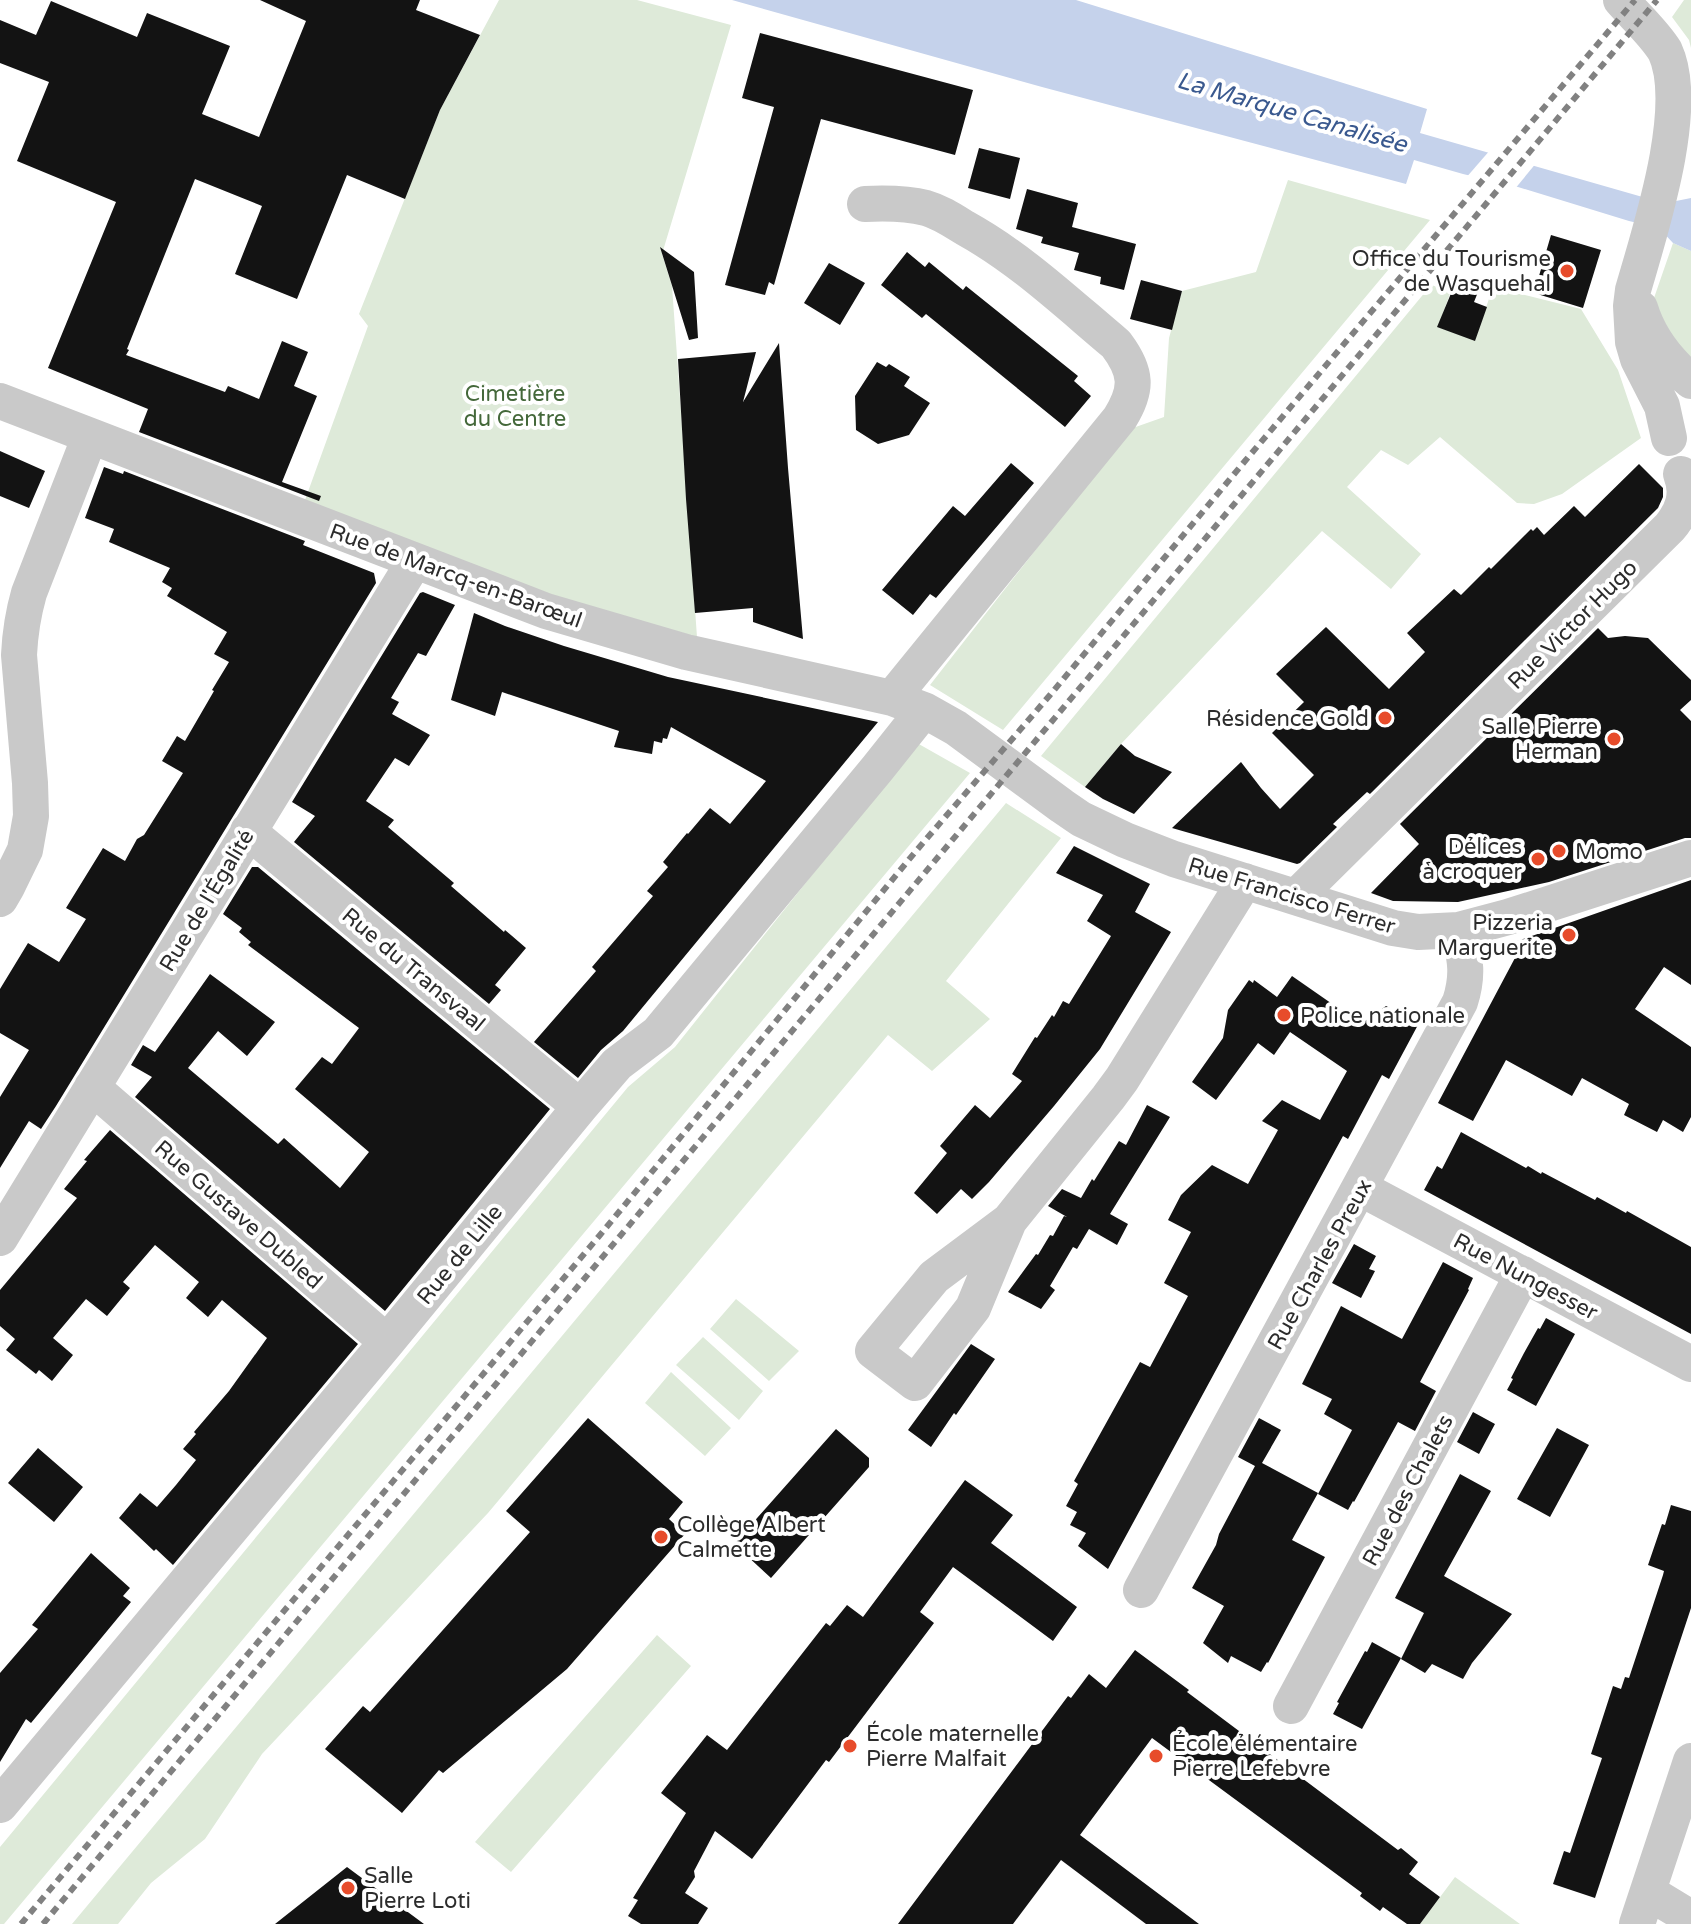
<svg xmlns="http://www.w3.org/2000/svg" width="1691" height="1924" font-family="'Varela Round',sans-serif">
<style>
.green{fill:#deead9}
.water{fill:#c5d2eb}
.pier{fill:#fff}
.building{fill:#131313}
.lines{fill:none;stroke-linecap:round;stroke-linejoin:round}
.minor{stroke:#c9c9c9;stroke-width:36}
.rail{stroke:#818181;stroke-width:6;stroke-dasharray:8 6;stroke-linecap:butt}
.poi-dot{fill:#e74c2b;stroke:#fff;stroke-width:3}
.labels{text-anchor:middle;stroke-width:8;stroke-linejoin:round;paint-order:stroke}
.poi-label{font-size:22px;fill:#2c2c2c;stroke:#fff;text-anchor:start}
.park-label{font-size:22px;fill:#44683a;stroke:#fff}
.street-label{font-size:22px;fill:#2c2c2c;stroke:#fff}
.water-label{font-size:24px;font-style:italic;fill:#3a598f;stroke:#fff}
</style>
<rect width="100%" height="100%" fill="#fff"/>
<path class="green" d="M499,0H637L731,25L662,254L672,286L697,637L541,593L305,500L368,326L359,314L440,110Z
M1684,0H1691V48L1689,40L1672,17Z
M1288,180L1430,220L1003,730L930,685L1130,429L1164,417L1169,338L1182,291L1256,272Z
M1673,243L1691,251V359L1662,337L1654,298Z
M1431,285L1451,291L1438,327L1475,340L1493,287L1581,309L1618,370L1641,438L1562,494L1534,504L1517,503L1440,437L1408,465L1381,450L1347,487L1421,554L1391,589L1322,531L1121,744L1085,787L1041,756Z
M917,743L970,773L4,1924H0V1847L628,1087L675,1047Z
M1006,803L1061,838L946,981L990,1019L932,1071L888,1035L488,1513L262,1754L205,1839L151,1883L118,1924H72Z
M736,1299L799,1351L769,1381L710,1329Z
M703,1337L763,1391L739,1420L676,1365Z
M671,1372L731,1428L705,1456L645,1403Z
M657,1635L691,1666L511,1872L475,1842Z
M1455,1877L1520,1924H1420Z"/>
<path class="water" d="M732,0H1076L1427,109L1420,133L1660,202L1666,203L1691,198V251L1673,243L1659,228L1629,221L1518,187L1463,174L1414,160L1406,184L1042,87Z"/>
<path class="pier" d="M1491,149L1537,162L1514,190L1465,179Z"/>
<path class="building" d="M260,0H420L416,10L480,35L440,110L405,199L347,175L297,299L235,274L262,206L195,179L127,349L129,350L126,355L225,392L228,386L259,399L282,341L308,352L294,386L317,396L282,482L321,496L319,501L139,432L148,409L48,368L116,202L17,161L49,82L0,63V20L36,35L51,1L137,37L147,13L230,46L202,114L259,137L306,21Z
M760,33L973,90L955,155L821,119L774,285L769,282L765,295L725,285L774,107L742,98Z
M979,148L1020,158L1010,199L968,188Z
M1027,189L1078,203L1072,227L1136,244L1124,290L1100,284L1101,277L1074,270L1079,253L1041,243L1043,237L1016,229Z
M1551,235L1601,250L1583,308L1534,293Z
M660,247L694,272L698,338L689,340Z
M907,252L925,267L929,262L963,290L966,286L1078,376L1074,381L1091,396L1065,427L926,314L922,318L881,285Z
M829,263L865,283L840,325L804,303Z
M1457,279L1480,287L1474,302L1487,307L1475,341L1437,327Z
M1141,280L1182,291L1172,330L1130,319Z
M779,343L788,468L803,639L753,622V608L695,613L686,499L678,359L756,352L743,402Z
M877,362L886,367L889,364L910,377L904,386L930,403L909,435L878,444L856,430L855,396Z
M0,451L45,471L29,508L0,496Z
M1011,463L1034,483L936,598L930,594L913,615L882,590L953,506L965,516Z
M1639,464L1663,488V497L1658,508L1370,794L1367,792L1333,824L1337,827L1300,863L1297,864L1172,828L1241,762L1261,788L1280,809L1314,775L1272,733L1304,702L1276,674L1326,627L1389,689L1425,652L1407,633L1454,589L1461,595L1489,567L1491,569L1531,529L1533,531L1537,527L1544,535L1574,506L1585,517Z
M104,467L123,474L124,471L305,541L303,545L374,573L376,583L56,1106L41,1129L29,1121L0,1168V1097L29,1050L0,1033V989L28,943L59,962L86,919L66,908L103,848L125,861L137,839L144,835L183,773L162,761L177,736L185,741L214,691L212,690L229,662L214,654L227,632L167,596L172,588L162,582L170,568L109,542L114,529L85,518Z
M423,592L455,605L426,656L418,653L391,698L399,702L392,714L430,735L409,766L395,758L366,801L394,820L388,827L454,883L451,886L504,932L505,930L526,948L495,985L501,990L489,1004L294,842L315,816L292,802L420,593Z
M474,613L505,626L564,646L668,677L878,722L623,1031L601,1050L578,1078L534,1042L596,971L592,967L653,896L647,891L668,867L663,862L687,833L688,834L710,808L730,824L766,781L671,727L667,739L663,738L662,743L654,741L652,754L614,747L619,731L502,692L495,716L451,700Z
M1598,628L1608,638L1625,636L1648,638L1691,680V700L1680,710L1691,721V838H1685L1549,882L1458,902L1393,901L1371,893L1419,844L1400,824Z
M1121,744L1135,756L1172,772L1134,814L1103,799L1085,787Z
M1074,846L1150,884L1135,912L1171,932L1100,1049L1054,1106L989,1182L972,1199L961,1189L937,1214L914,1193L947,1153L940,1146L975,1105L990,1118L1022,1081L1012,1074L1035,1037L1037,1038L1052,1015L1054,1017L1063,1001L1069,1004L1111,936L1087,921L1103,895L1056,873Z
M252,867H258L550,1109L385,1311L135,1097L152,1077L131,1065L143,1045L155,1052L210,974L275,1022L247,1056L218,1031L188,1068L278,1144L284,1138L340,1188L369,1152L295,1089L322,1057L332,1064L359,1028L248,945L251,942L239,932L242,928L223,914Z
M1691,880V985L1664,967L1635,1009L1691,1047V1117L1683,1132L1663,1120L1657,1132L1624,1115L1629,1104L1582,1078L1572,1096L1506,1060L1473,1121L1438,1103L1516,956L1503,946Z
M1292,976L1361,1024L1386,1006L1419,1023L1389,1079L1382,1075L1348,1139L1343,1136L1108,1569L1078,1546L1086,1533L1070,1525L1077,1512L1066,1506L1078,1484L1074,1481L1140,1362L1150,1367L1188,1296L1164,1283L1191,1232L1168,1220L1181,1195L1212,1165L1248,1184L1278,1130L1262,1121L1282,1100L1320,1120L1347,1071L1290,1032L1274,1055L1258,1043L1216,1100L1192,1082L1223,1038L1228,1010L1249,980L1253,983L1254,980L1277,997Z
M1147,1105L1170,1117L1110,1214L1128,1224L1117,1245L1089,1229L1077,1249L1073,1247L1050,1286L1055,1290L1041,1309L1008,1292L1036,1254L1038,1255L1050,1235L1053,1236L1064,1216L1067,1217L1048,1206L1062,1189L1081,1198L1092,1179L1094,1181L1119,1141L1126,1145Z
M110,1130L358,1344L173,1565L156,1549L154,1551L119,1518L140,1493L157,1507L176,1485L196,1460L183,1449L196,1434L194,1432L229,1391L267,1338L222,1300L208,1317L186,1298L199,1282L155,1245L123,1282L130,1288L107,1316L86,1299L53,1338L73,1355L52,1381L39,1370L36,1374L6,1350L15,1339L0,1326V1290L77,1198L64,1189L87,1161L84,1160Z
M1461,1132L1526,1168L1528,1166L1541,1174L1542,1172L1595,1200L1597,1197L1626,1213L1627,1211L1691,1247V1334L1424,1190L1437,1166L1442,1169Z
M1354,1244L1376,1256L1369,1269L1375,1271L1361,1298L1332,1283Z
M1443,1262L1473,1278L1468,1289L1469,1290L1420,1382L1436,1391L1415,1431L1398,1422L1354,1502L1353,1501L1348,1510L1318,1494L1352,1430L1324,1414L1332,1399L1302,1384L1341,1306L1402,1339Z
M1546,1318L1575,1334L1536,1406L1507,1390L1513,1379L1511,1378L1524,1353L1538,1328L1540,1329Z
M971,1344L995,1359L956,1415L954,1413L931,1447L908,1430Z
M1473,1412L1495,1424L1479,1454L1457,1442Z
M588,1418L683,1502L669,1519L685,1534L567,1669L443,1773L439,1770L402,1813L325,1749L363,1706L370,1712L530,1532L506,1511Z
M1259,1418L1281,1430L1262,1463L1318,1493L1292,1540L1325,1557L1268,1663L1267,1662L1261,1672L1231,1656L1228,1663L1203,1643L1224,1606L1192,1588L1216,1545L1219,1534L1255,1466L1238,1457Z
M1557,1428L1589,1445L1550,1517L1517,1499Z
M836,1429L869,1458V1467L771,1578L734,1544Z
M38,1448L83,1487L54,1522L8,1483Z
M1460,1474L1491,1491L1444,1576L1512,1614L1472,1663L1463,1679L1432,1664L1425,1673L1401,1659L1424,1613L1395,1598Z
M965,1480L1013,1515L991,1543L1077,1607L1053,1641L953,1567L920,1612L934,1623L829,1762L826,1760L752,1859L715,1831L694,1871L695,1877L685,1893L708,1908L698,1924H641L628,1916L638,1900L633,1898L686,1813L661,1793L707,1735L727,1750L826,1623L830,1626L847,1605L863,1617Z
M1671,1505L1691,1511V1608L1595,1898L1553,1884L1564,1851L1570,1853L1602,1758L1591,1754L1613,1686L1621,1689L1625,1677L1629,1678L1663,1575L1664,1571L1648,1565L1662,1524L1665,1525Z
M91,1553L130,1588L123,1596L131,1602L31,1723L26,1719L0,1762V1673L38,1629L32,1625Z
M1372,1642L1401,1658L1362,1729L1333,1714L1339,1703L1337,1702L1365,1651L1367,1652Z
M1135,1650L1189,1690L1187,1692L1398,1850L1401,1848L1418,1862L1409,1874L1440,1897L1420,1924H1407L1383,1907L1380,1911L1360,1896L1362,1893L1152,1738L1080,1835L1199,1924H1146L1061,1860L1013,1924H898L1068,1696L1071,1698L1089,1674L1106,1688Z
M347,1867L424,1924H275Z"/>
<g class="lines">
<path class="minor" d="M1621,0C1635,16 1654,33 1665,51C1691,107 1650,231 1633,290L1631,306L1633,342L1638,359L1662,406L1669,438
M865,204C886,203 906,203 926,208C940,212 952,220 965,228C1021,259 1067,303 1116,344C1137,372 1138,389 1120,418L892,698
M1640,308C1649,338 1667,361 1691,381
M0,401L546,611L686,652L892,698L924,710L956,728L1062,806L1081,819L1125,840L1174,859L1393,928L1418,932L1459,930L1508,917L1691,858
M248,831L580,1107
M1296,897L1670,527C1683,511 1689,494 1681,474
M0,899L7,887L25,850L31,816L30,783L19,655C20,634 23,614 29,593L90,436
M92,1087L387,1342
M1360,1188L1691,1364
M1009,1221L973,1308L915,1383L873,1351L934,1277L1009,1221L1108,1098L1122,1079L1245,881
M0,1238L414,562
M1141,1590L1460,1002C1469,974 1465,959 1459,930
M1291,1706L1523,1274
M0,1805L387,1342L580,1107L617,1064L658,1033L877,769L924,710
M1648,1892L1691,1918
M1637,1924L1691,1761"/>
<path class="rail" d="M21,1924L600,1235L916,851L1050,695L1245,461L1635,0
M43,1924L1657,0"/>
</g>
<g class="poi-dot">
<circle cx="1567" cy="271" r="8"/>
<circle cx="1385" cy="718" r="8"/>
<circle cx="1614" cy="739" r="8"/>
<circle cx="1559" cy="851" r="8"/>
<circle cx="1538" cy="859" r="8"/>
<circle cx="1569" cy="935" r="8"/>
<circle cx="1284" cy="1015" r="8"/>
<circle cx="661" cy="1537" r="8"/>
<circle cx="850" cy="1746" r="8"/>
<circle cx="1156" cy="1756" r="8"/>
<circle cx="348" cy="1888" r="8"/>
</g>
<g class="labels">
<g class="poi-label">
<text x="1551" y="266" text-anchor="end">Office du Tourisme<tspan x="1551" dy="25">de Wasquehal</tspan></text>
<text x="1369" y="726" text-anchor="end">Résidence Gold</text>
<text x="1598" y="734" text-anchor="end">Salle Pierre<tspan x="1598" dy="25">Herman</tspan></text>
<text x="1522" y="854" text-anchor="end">Délices<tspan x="1522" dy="25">à croquer</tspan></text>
<text x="1575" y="859">Momo</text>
<text x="1553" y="930" text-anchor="end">Pizzeria<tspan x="1553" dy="25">Marguerite</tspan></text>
<text x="1300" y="1023">Police nationale</text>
<text x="677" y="1532">Collège Albert<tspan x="677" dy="25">Calmette</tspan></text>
<text x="866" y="1741">École maternelle<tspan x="866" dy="25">Pierre Malfait</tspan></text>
<text x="1172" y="1751">École élémentaire<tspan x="1172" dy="25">Pierre Lefebvre</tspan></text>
<text x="364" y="1883">Salle<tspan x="364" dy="25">Pierre Loti</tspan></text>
</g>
<g class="park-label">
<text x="515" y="401">Cimetière<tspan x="515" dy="25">du Centre</tspan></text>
</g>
<g class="street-label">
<text transform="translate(456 575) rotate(20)" y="8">Rue de Marcq-en-Barœul</text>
<text transform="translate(1572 624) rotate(-45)" y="8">Rue Victor Hugo</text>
<text transform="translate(1292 895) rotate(17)" y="8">Rue Francisco Ferrer</text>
<text transform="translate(206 900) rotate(-59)" y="8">Rue de l'Égalité</text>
<text transform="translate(414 969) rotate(40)" y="8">Rue du Transvaal</text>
<text transform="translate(239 1214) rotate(41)" y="8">Rue Gustave Dubled</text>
<text transform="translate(459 1254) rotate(-51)" y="8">Rue de Lille</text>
<text transform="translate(1319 1264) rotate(-61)" y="8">Rue Charles Preux</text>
<text transform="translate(1526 1276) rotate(28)" y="8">Rue Nungesser</text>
<text transform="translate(1407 1490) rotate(-62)" y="8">Rue des Chalets</text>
</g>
<g class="water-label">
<text transform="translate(1292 112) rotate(16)" y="8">La Marque Canalisée</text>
</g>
</g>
</svg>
